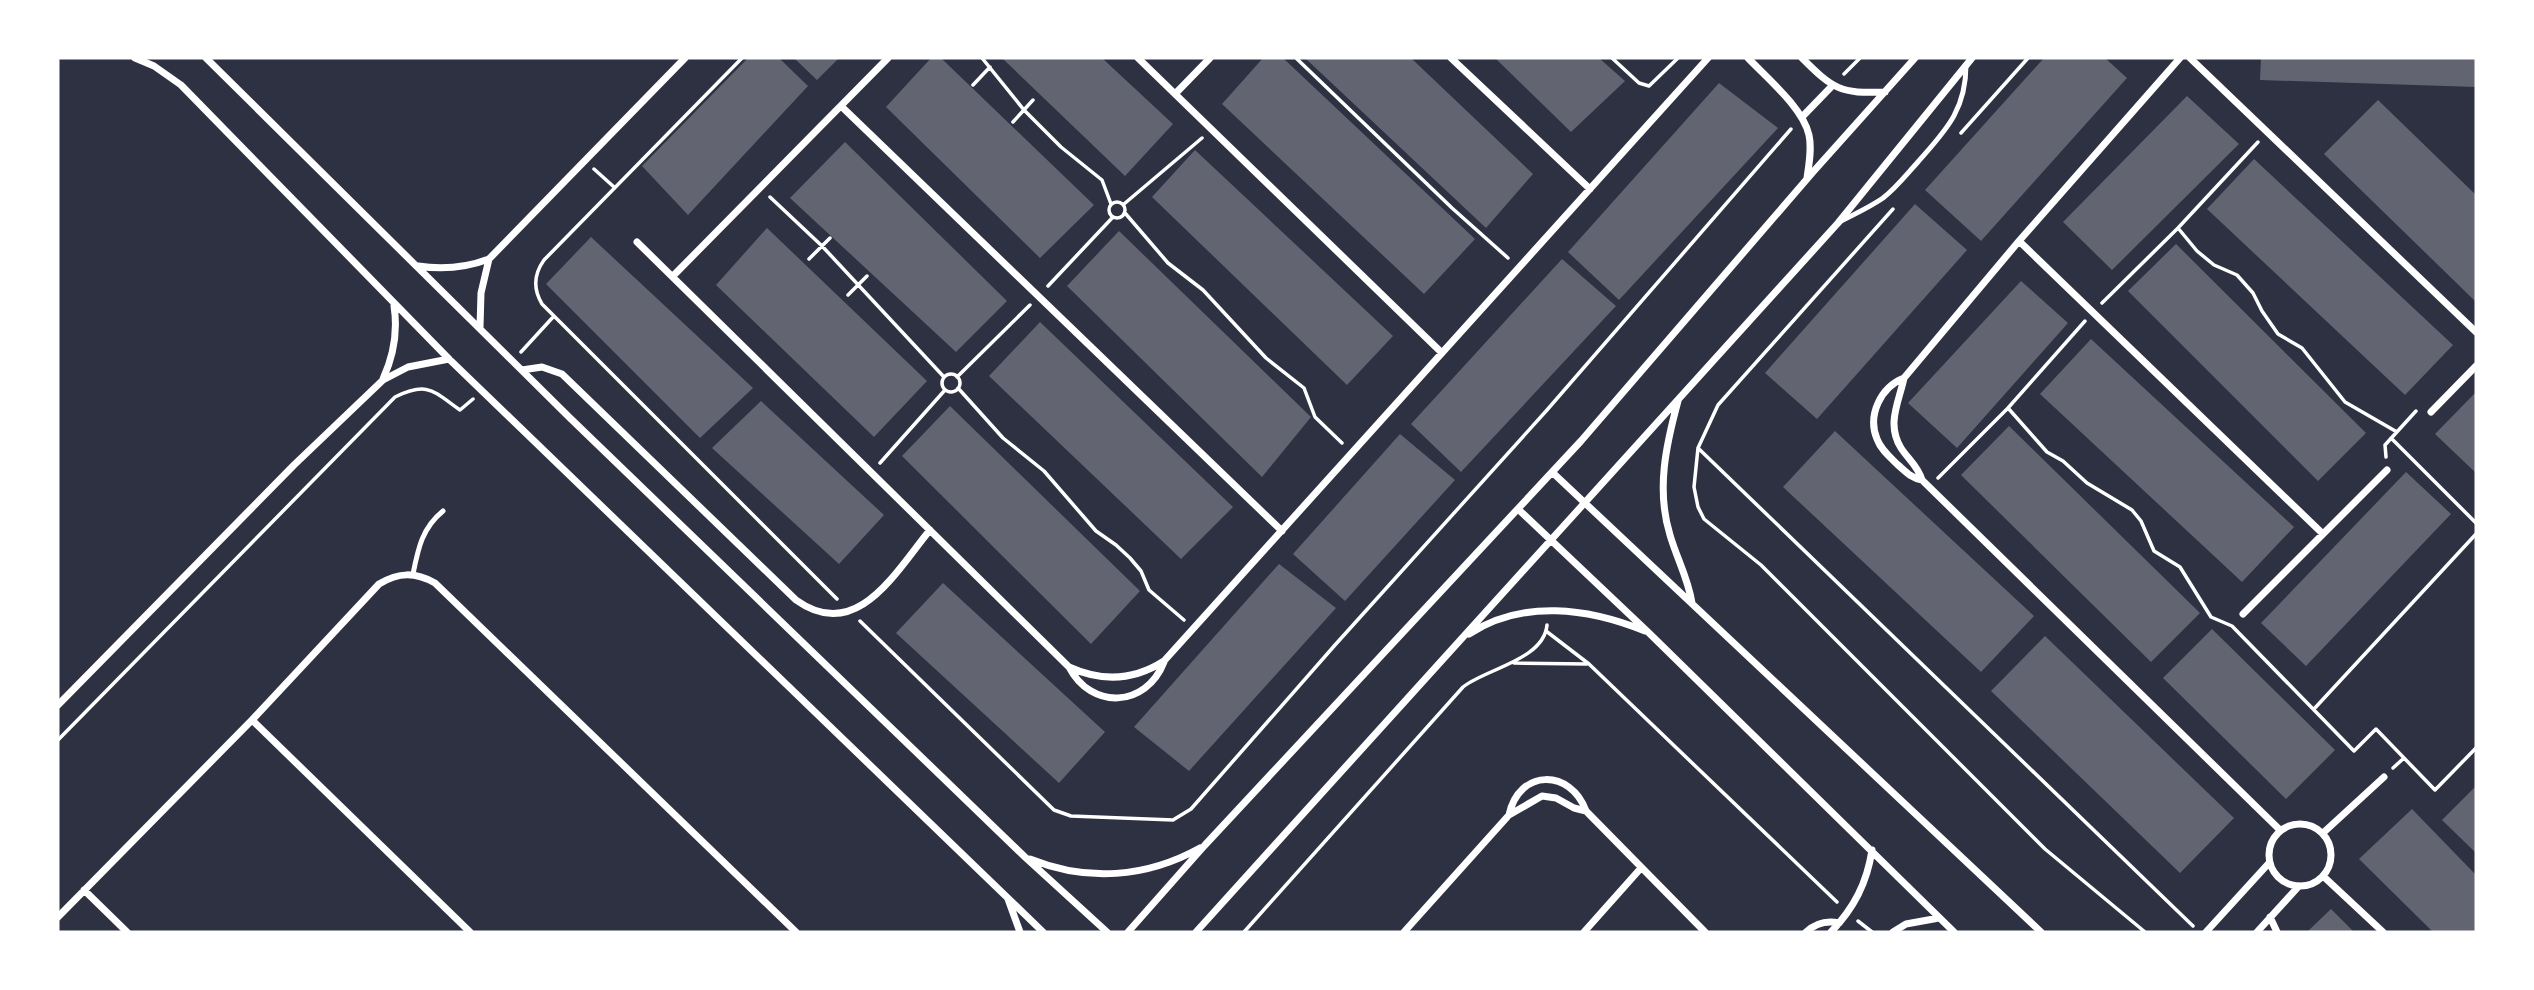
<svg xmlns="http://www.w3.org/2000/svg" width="2534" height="990" font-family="'DM Sans',sans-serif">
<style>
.building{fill:#626471}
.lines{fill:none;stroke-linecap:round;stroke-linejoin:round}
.path{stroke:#fff;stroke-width:3.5}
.service{stroke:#fff;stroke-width:5}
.minor{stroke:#fff;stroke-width:7}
</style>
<rect width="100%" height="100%" fill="#2d3142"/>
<path class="building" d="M748,58H779L808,86L688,215L642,166Z
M794,58H839L817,80Z
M931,58H941L1094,205L1040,258L886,107Z
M1002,58H1102L1173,124L1125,176Z
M1263,58H1283L1475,239L1424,294L1222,104Z
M1305,58H1411L1533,174L1486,228Z
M1495,58H1599L1625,81L1571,132Z
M2044,58H2105L2127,78L1981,241L1925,190Z
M2261,58H2476V87L2260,80Z
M1719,83L1778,128L1619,300L1568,252Z
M2187,96L2239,144L2112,270L2063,222Z
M2378,100L2476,195V302L2324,154Z
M845,142L1007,301L956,352L790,198Z
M1195,150L1393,336L1347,385L1152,197Z
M2254,159L2453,345L2405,395L2207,209Z
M1915,204L1967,250L1817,419L1765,373Z
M767,228L927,381L874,437L716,285Z
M1119,231L1311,417L1262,477L1067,286Z
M591,237L753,388L700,438L546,284Z
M2176,244L2366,433L2318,481L2128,291Z
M1562,259L1616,306L1461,472L1411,424Z
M2021,281L2068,323L1957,448L1908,403Z
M1040,322L1233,507L1181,559L989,376Z
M2091,339L2294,527L2242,582L2040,394Z
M2476,392V473L2435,434Z
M761,401L884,515L839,564L712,448Z
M950,406L1140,591L1091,644L902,456Z
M2009,426L2200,613L2151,662L1961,475Z
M1835,431L2034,616L1981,672L1783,487Z
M1400,434L1455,480L1345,601L1293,554Z
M2406,472L2451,514L2306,666L2261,623Z
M1279,564L1336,608L1189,771L1134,727Z
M943,583L1105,732L1059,783L896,633Z
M2212,629L2335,750L2286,799L2163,678Z
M2045,636L2234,818L2180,873L1991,691Z
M2476,786V853L2442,820Z
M2412,809L2476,875V932H2433L2359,859Z
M2331,909L2354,932H2307Z"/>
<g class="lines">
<path class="path" d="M742,58L544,260C534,274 533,289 542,304L837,599
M982,58L1024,110L1061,147L1102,180L1111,204
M1296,58L1452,208L1508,258
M1612,58L1639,83L1649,86L1678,58
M1844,74L1860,58
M973,85L990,67
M1013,122L1033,100
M1961,133L2028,58
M2258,142L2178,228L2197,251L2214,265L2237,275L2253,293L2262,311L2278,334L2302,348L2345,402L2397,432
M594,169L614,187
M770,197L822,246L944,377
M1109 210a8 8 0 1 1 16 0a8 8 0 1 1-16 0Z
M1124,204L1202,138
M1893,209L1718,405L1698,448L1694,487L1698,507L1704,519L1761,565L2045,849L2145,932
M1125,213L1168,263L1203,290L1266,358L1304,388L1315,417L1342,443
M809,259L830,238
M1048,286L1113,217
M848,295L867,276
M2102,303L2178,228
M2085,321L2008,408L2047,452L2063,461L2087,483L2132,510L2141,521L2154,551L2180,567L2211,617L2232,626
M521,352L554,316
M942 383a9 9 0 1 1 18 0a9 9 0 1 1-18 0Z
M957,377L1030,305
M958,388L1003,438L1044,471L1096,531L1116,545L1130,558L1141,571L1149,590L1184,620
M2391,438L2476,523
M1698,448L2193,926
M2386,457L2385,445L2416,411
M880,463L945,390
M1938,478L2008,408
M860,621L1054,810L1071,816L1173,820L1191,809L1335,645L1547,410L1791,129
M2232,626L2354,751L2376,729L2435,790L2476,748
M1546,631L1589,664L1837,902
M1514,663L1587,664
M2314,709L2476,534
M58,740L395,397C428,381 433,391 460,410L473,399
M2393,768L2404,758
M1858,921L1872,932
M1244,932L1463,687C1485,669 1544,660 1547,625"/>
<path class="service" d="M1841,221C1855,214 1870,207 1883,198C1896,188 1906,175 1917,163C1945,131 1966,111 1966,65
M413,574C418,549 422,528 443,511"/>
<path class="minor" d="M135,58L154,66L181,85L449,359L1043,932
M206,58L570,418L1026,858L1107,932
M1138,58L1442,353
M1451,58L1590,189
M1748,58C1767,78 1803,108 1809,135C1812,149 1809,164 1807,178
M1802,58C1833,89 1840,94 1885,92
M2190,58L2476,332
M1175,94L1210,58
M841,106L1282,531
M1802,117L1832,86
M2019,241L2323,534
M637,242L1069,667C1091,710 1146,708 1164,662
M418,266C443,270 465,268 489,259L685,58
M673,276L888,58
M480,327L481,293L489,259
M522,370L542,367L562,374L796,600C857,644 896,571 930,530
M1904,378C1899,402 1886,424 1901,448C1908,459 1918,466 1922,480L2280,830
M383,379C394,355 398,332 394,306
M1678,401C1666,445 1656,490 1670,535C1677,559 1688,578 1692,603
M2431,412L2476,366
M1552,472L2041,932
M1922,480C1911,478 1906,472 1898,465C1890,457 1881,450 1877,439C1867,415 1881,387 1904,378L2019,241L2180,58
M1518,509L1649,633L1954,932
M2243,614L2387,470
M1469,634C1523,599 1588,608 1645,631
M1069,667C1102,682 1133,681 1164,661L1708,58
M58,705L294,465L383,380L408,367L449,359
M252,720L470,932
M1509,815C1519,768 1571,769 1586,811L1705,932
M2269 855a31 31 0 1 1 62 0a31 31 0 1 1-62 0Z
M2323,833L2384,777
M1030,859C1087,882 1146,878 1200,848
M2323,876L2383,932
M84,890L127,932
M1008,899L1020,932
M58,917L252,720L379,584C399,572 415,572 435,583L796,932
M2270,917L2277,932
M1128,932L1205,845L1581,441L1813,172L1915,58
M1196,932L1838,223L1972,58
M1404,932L1509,815L1542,796L1556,798L1574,808L1586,811
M1584,932L1641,868
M1806,932C1816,923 1826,920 1839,923
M1831,932C1854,908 1867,883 1872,850
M1893,932L1906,924L1939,918
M2206,932L2269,863
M2257,932L2299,886"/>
</g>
<rect width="2534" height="990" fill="none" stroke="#ffffff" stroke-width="119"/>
</svg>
